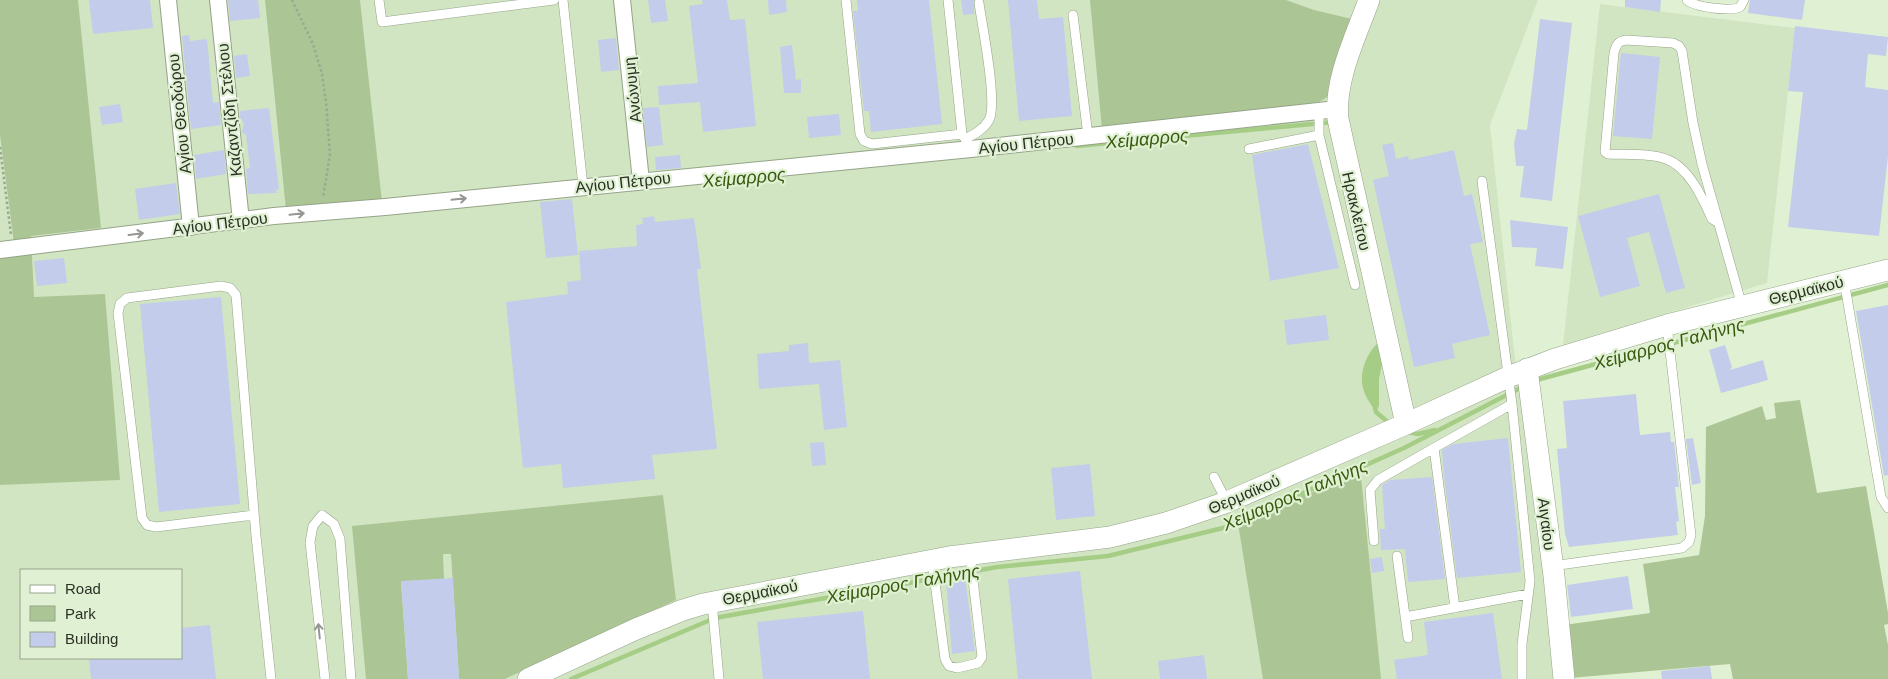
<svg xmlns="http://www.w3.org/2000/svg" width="1888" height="679" font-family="Helvetica,sans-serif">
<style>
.built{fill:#d2e5c2;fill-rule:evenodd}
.green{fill:#abc694}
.water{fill:#a6cd85}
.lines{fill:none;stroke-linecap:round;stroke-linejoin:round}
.stream{stroke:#a6cd85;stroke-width:4.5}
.building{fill:#c3ccea}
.service-casing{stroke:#94a488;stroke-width:10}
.minor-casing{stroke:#94a488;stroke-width:18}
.tertiary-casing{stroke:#94a488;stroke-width:22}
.path{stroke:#9ba891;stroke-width:2.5;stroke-dasharray:2.5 2.5;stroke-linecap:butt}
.service{stroke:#fff;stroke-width:9}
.minor{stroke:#fff;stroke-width:16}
.tertiary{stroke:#fff;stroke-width:21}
.oneway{stroke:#959892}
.labels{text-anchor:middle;stroke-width:4.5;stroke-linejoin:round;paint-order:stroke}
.street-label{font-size:16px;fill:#2b3126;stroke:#e0f1d3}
.water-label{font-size:18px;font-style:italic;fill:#385a0e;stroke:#e0f1d3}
</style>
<rect width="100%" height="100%" fill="#e0f1d3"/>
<path class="built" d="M0,0H1538L1490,125L1514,350L1560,679H0ZM21,570H181V658H21Z
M1600,4L1795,28L1767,283L1563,345Z"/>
<path class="green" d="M0,0H78L101,228L31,236L34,297L105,294L120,480L0,485V253L15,251L0,135Z
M265,0H360L382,202L286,210Z
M1090,0H1286L1314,10L1352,19L1330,93L1326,98L1319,102L1102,130Z
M1800,400L1817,493L1866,486L1888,613V624L1884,625L1888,645V679H1733L1730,664L1570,678L1564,625L1650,613L1643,564L1699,555L1705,516L1706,427L1762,406L1766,420L1776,418L1774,403Z
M1361,476L1381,679H1263L1237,517Z
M663,495L676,600L505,679H459L451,554H443L444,579L401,582L408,679H366L352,526Z"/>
<path class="water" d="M1379,342L1383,359L1379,379V406L1376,412C1371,404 1365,397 1363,388C1359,372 1367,352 1379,342Z"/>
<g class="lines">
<path class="stream" d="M1077,146L1333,122
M1533,381L1888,285
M1375,408L1376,412L1390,424
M1408,432L1418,434L1435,430
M571,679L715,618L997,567L1108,556L1227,527L1404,448L1524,386"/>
</g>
<path class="building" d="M89,0H150L153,28L93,34Z
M228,0H258L260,18L230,21Z
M648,0H665L668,21L651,23Z
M702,0H727L730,20L745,19L756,126L703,132L700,102L659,105L658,86L698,83L689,6L703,4Z
M768,0H786L787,12L769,15Z
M857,0H929L942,124L871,132L869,111H864L853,11H858Z
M961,0H974V14L963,15Z
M1008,0H1037L1039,19L1063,17L1072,116L1019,121Z
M1625,0H1661L1660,12L1625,7Z
M1750,0H1805L1802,20L1748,13Z
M1540,19L1572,23L1552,201L1520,197L1524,166H1516L1514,144L1517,129L1527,130Z
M1795,26L1888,37L1886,56L1868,54L1865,87L1888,90V156L1879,236L1788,227L1803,92L1788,91Z
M189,35L190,41L207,39L213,103L219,102L221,125L191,129L182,36Z
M616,38L619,70L601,72L598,40Z
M792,45L796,80L801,79V93H784L780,47Z
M1621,53L1660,57L1652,139L1613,136Z
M247,54L250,76L236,78L234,56Z
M120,104L123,122L102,125L99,107Z
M659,107L663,145L647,147L643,108Z
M269,108L279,189L276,190L277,193L248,194L246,169L250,168L246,135L242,132L244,123L240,118V111Z
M839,114L841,135L809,138L807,117Z
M1393,143L1396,159L1408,156L1409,160L1454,150L1464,196L1472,194L1483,242L1470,244L1490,335L1452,344L1455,358L1414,367L1373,180L1389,176L1382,145Z
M1308,144L1339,268L1270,281L1252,155Z
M224,150L226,174L196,179L194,155Z
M680,155L681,168L656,170L655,157Z
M176,183L180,214L139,220L135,189Z
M1659,194L1685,288L1666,293L1649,232L1627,238L1640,286L1600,297L1578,216Z
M572,199L578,255L546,258L540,202Z
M654,216L655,222L694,218L701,269H697L717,449L652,455L655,479L563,488L561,464L523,468L506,302L568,294L567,282L581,280L579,251L637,246L636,225L643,224L642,218Z
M1510,220L1568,227L1563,269L1535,266L1537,248L1512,247Z
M64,258L67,283L37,286L34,261Z
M221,297L240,504L159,512L140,304Z
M1888,305V475L1884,476L1856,311Z
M1326,315L1329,340L1287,345L1284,320Z
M808,343L809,363L840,360L847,427L824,430L819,384L759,389L757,354L789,351V345Z
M1725,345L1732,367L1730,370L1763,360L1768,380L1721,393L1709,350Z
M1636,394L1640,435L1670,432L1671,442H1674L1679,487H1675L1679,521L1676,522L1678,535L1569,547L1565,534L1557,449L1567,448L1563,401Z
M1508,438L1521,572L1457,578L1444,476L1442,450L1453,444Z
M1693,438L1701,483L1692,485L1686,439Z
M824,442L826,465L812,466L810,443Z
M1090,464L1095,516L1056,520L1051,468Z
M1432,477L1445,579L1408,582L1405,549L1381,550L1380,529H1385L1382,485L1390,480Z
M1382,557L1384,571L1372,573L1370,559Z
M1080,571L1092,679H1018L1008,579Z
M1628,576L1633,609L1571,617L1567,585Z
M453,578L459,679H408L401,581Z
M965,578L975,651L952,654L946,580Z
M863,611L870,679H763L757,622Z
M1493,613L1502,679H1397L1394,660L1428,655L1424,622Z
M210,625L216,679H91L89,658H181V628Z
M1204,655L1207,679H1160L1158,661Z
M1710,666L1712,679H1662L1661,671Z"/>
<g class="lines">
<defs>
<path id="service" d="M379,0L382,22L554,0
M563,0L583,186
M846,0L860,134L864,141L872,144L962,134
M948,0L962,134L971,149
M1687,0C1694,7 1731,12 1740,7L1744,0
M1073,15L1088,136
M1319,135L1355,285
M965,139C975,134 984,129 989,120C998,103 982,25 979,3
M1249,149L1319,135V111
M1482,181L1512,404L1530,581L1522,644V679
M1717,222L1712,219C1703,199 1689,167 1666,159C1649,153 1626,155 1608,154L1605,152L1614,53C1616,45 1618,41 1626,40L1673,43L1679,46L1682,51L1693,123L1702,164L1742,306
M1844,280L1881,497L1888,508
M1214,477L1227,502
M254,515L156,527L147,525L142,518L118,313L120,304L127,298L221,286L230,288L236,295L256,536L271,679
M1374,541L1370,490L1378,480L1434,448
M1397,556L1408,638
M932,560L945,659L949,666L957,668L978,663L982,657L970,554
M1552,566L1682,548L1689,542L1691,535L1667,325
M712,602L719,679
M1455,608L1434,448L1512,404
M1405,617L1528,594
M325,679L310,542L313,526L322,515L334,524L340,539L351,679"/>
<path id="minor" d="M168,0L191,227
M218,0L241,221
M622,0L641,181
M0,250L274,216L385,207L971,149L1337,109"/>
<path id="tertiary" d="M1369,0C1356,36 1334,80 1338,119L1406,424
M1527,369L1554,576L1564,679
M528,679L636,629L683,610L703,604L949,557L1110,537L1166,523L1227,502L1406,424L1508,377L1555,359L1667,325L1888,270"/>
</defs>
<use href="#service" class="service-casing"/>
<use href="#minor" class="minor-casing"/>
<use href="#tertiary" class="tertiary-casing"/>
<path class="path" d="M292,0L313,44L322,74L326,102L330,154L323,198
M0,147L11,235"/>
<use href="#service" class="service"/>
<use href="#minor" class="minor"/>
<use href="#tertiary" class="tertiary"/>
</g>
<defs><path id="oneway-shaft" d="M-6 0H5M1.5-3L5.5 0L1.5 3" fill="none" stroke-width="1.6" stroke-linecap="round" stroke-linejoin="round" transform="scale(1.25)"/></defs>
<g class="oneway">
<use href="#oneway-shaft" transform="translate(459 199) rotate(-6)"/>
<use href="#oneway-shaft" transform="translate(297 214) rotate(-6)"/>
<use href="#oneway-shaft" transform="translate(136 234) rotate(-7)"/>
<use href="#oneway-shaft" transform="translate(319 631) rotate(-96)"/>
</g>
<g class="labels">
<g class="street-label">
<text transform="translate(632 90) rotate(-96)" y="6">Ανώνυμη</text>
<text transform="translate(229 110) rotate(-96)" y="6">Καζαντζίδη Στέλιου</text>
<text transform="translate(179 114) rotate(-96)" y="6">Αγίου Θεοδώρου</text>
<text transform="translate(1026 143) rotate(-6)" y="6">Αγίου Πέτρου</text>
<text transform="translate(623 182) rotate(-6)" y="6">Αγίου Πέτρου</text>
<text transform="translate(1357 211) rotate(77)" y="6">Ηρακλείτου</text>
<text transform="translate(220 223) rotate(-7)" y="6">Αγίου Πέτρου</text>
<text transform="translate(1806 290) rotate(-14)" y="6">Θερμαϊκού</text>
<text transform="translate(1244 494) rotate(-23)" y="6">Θερμαϊκού</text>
<text transform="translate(1547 524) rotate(83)" y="6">Αιγαίου</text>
<text transform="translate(760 592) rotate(-11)" y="6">Θερμαϊκού</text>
</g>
<g class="water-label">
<text transform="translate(1147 139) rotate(-5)" y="6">Χείμαρρος</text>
<text transform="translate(744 178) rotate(-5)" y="6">Χείμαρρος</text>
<text transform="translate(1669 344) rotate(-15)" y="6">Χείμαρρος Γαλήνης</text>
<text transform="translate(1295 495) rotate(-23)" y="6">Χείμαρρος Γαλήνης</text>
<text transform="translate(903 584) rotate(-10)" y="6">Χείμαρρος Γαλήνης</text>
</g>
</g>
<rect x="20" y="569" width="162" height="90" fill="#e0f1d3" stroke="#98a48e"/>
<rect x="30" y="585" width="25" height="8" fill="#ffffff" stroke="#98a48e"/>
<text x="65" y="594" font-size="15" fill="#2b3126">Road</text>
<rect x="30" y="606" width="25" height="15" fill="#abc694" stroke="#98a48e"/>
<text x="65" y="619" font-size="15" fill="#2b3126">Park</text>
<rect x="30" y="632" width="25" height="15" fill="#c3ccea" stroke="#98a48e"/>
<text x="65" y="644" font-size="15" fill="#2b3126">Building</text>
</svg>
